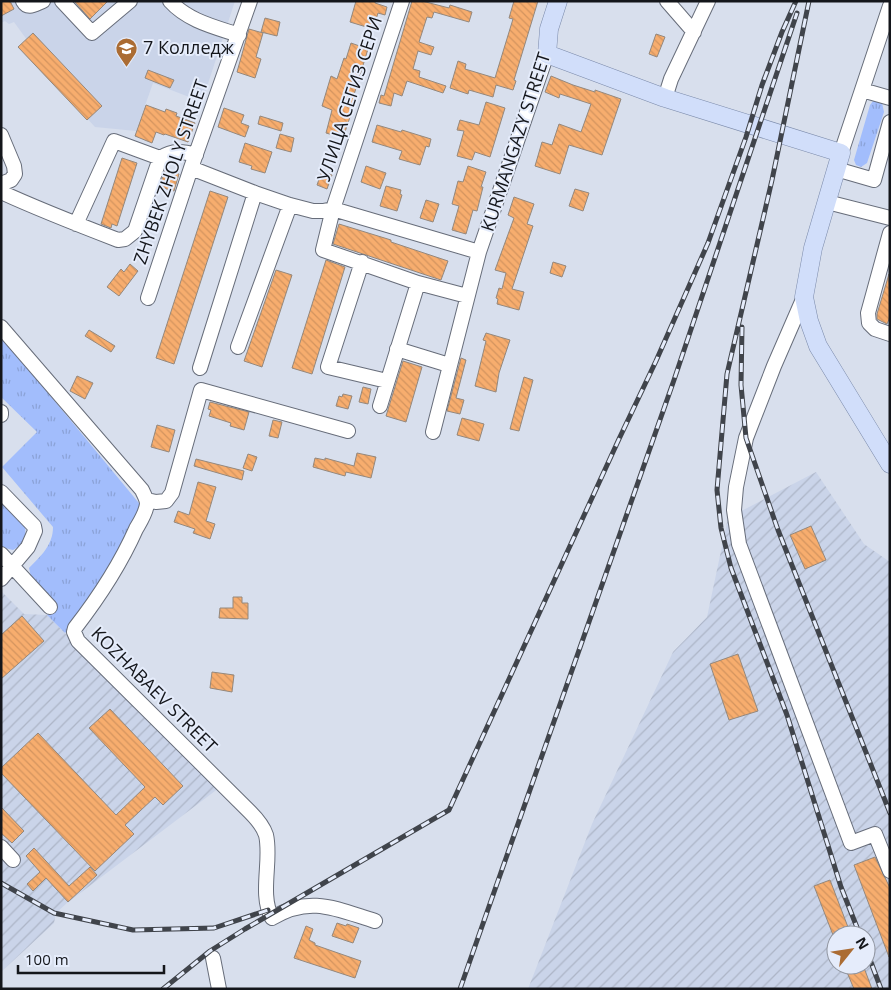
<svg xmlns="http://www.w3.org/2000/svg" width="891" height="990" font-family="'Open Sans',sans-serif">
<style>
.built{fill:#cad4e9}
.industrial{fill:url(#industrial-furrows);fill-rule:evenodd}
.grass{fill:url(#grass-tufts)}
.building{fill:url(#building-back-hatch);stroke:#94887d}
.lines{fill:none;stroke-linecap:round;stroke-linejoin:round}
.minor-casing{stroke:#676d7a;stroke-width:16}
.major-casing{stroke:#7b8aaa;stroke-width:19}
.minor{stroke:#fff;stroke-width:14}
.major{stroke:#d1defa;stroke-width:18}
.rail-casing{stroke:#40444b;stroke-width:5}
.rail{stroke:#e5ecfb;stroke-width:3;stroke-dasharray:9;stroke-linecap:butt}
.labels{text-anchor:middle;stroke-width:4;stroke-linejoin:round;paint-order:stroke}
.poi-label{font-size:18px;fill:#14161b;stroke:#e5ecfb;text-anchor:start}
.street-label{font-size:18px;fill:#14161b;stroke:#e5ecfb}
</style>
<defs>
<pattern id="industrial-furrows" width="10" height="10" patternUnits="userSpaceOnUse" patternTransform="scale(1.25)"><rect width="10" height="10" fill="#cad4e9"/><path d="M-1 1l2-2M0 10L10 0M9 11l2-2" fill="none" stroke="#adb5c7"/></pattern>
<pattern id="grass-tufts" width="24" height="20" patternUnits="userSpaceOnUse" patternTransform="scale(1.25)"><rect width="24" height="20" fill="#a2bdfc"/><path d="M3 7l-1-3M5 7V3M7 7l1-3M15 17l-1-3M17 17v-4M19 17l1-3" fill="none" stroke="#8ba2d7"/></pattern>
<pattern id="building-back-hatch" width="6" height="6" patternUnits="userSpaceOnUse" patternTransform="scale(1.25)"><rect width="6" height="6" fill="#f7ad6e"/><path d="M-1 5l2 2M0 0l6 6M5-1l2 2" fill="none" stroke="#d3945f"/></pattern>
</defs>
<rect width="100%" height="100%" fill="#d8dfed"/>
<path class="built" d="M1,1H235L202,102L153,83L136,131L95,127L26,51L30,44L14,22L9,24L5,21L1,23Z"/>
<path class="industrial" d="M816,472L864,544L890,562V989H528L592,824L673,652L707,617L728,518ZM836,935H866V965H836Z
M1,591L24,614L47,615L219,788L67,903L56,913L54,923L1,972Z"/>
<path class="grass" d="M877,100L882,103L884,112L867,163L861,167L856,165L854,160L870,105L873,101Z
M1,336L143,508L100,591L65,633L47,615L57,604L31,577L29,568C41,556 53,545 53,527L2,467L37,432L1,397Z
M1,499L25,522C26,536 26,543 13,550L1,547Z"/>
<path class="building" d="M1,1H10L14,9L1,16Z
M74,1H108L90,19Z
M356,1H375V3L387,7L385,15L378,13L373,29L350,22Z
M412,1H422L449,8L450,5L472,12L469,22L434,12L432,18L427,17L419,42L434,47L431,55L418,51L413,69L420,71L419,77L446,86L443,93L407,81L402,96L394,93L391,106L379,103L381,95L384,96Z
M514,1H538L514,80L516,81L513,90L496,85L493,97L469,90L468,94L450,88L458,61L466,64L465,69L495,78L513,19L509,18Z
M265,18L280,22L277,36L261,32Z
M249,29L263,33L256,57L261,59L255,78L237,72Z
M33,33L102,106L87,120L18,47Z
M656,34L665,37L657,57L649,54Z
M351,43L368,49L353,98L356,99L343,138L326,133L332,110L322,106L331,76L337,79L344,58L346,59Z
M148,70L174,80L170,88L145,78Z
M551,76L573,85L595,92V90L621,99L602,155L569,145L560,174L535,166L542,142L552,145L559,124L581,132L591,104L560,94L559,98L545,92Z
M486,102L505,108L490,157L475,152L472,160L457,156L464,131L457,130L460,120L479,125Z
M146,105L165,112L166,109L177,113L176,116L195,123L188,142L165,134L164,135L156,132L152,143L135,136Z
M224,108L244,115L241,123L249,126L245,137L218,127Z
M260,116L283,123L281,131L258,124Z
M377,125L401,132L402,130L431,139L429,147L426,146L420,165L399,159L402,151L372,142Z
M280,134L294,138L291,152L276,148Z
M245,143L272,152L265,173L251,169L252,166L239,162Z
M122,158L137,163L117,226L112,224L111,228L101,224Z
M366,166L386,173L380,189L361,182Z
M468,166L486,172L481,187H483L477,211L473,210L466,234L452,230L459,206L452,204L458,181L463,182Z
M165,170L179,174L174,191L159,187Z
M322,171L332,175L327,189L317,185Z
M386,186L401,190L400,194L402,195L397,211L380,206Z
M575,189L589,193L583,211L569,206Z
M210,191L228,197L174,364L156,358Z
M514,197L534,204L527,224L533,226L512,289L524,292L519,310L497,304L498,299L496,298L499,288L502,289L506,273L495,270L514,218L508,215Z
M426,200L439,204L433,222L420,218Z
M339,224L391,240V242L448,261L441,280L333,244Z
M326,260L345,267L312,374L292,368Z
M553,262L566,266L562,277L550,273Z
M130,264L138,271L119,296L107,287L121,269L124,272Z
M276,270L292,275L262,367L244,361Z
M889,274L890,317L887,324L877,319V314Z
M89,330L115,346L111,352L85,336Z
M486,333L510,340L499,373L496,392L475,386L486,341L483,340Z
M461,358L466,360L456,398L464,400L460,414L447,411Z
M403,361L422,367L406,422L386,416Z
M77,376L93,383L85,399L70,391Z
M524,377L533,380L519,431L510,429Z
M363,387L371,389L368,404L359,402Z
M343,394L352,396L348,409L336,406L339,396L342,397Z
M210,402L249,412L244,430L230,426L231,423L209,416L211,410L208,409Z
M462,418L484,424L479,441L457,435Z
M273,420L282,422L278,438L269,436Z
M157,425L175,430L169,452L151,447Z
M357,453L376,457L371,478L346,472L345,476L313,467L315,458L325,460V458L354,466Z
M248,454L257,457L252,471L243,468Z
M196,459L244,471L242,480L194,466Z
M198,482L216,487L206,521L215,524L210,539L193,533L195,529L174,522L178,511L189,515Z
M811,526L826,560L805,569L790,535Z
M233,597H242V603H248V619L219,618L220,608H233Z
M22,616L44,641L1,679V635Z
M738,654L758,711L729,720L710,664Z
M212,672L234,675L232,692L210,688Z
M110,709L183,786L163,805L155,797L125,825L134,834L95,871L1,773V768L38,733L116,815L145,787L89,728Z
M1,807L24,831L12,843L1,833Z
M34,848L69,886L90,867L97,875L68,902L46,878L33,891L27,884L40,872L26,856Z
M875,857L890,888L889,957L854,865Z
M830,880L851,935H833L814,886Z
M337,923L346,926L347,924L359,928L353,943L332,936Z
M306,926L313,929L309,940L315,943V945L361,961L355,978L294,958Z
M844,965H863L872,989H854Z"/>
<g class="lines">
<defs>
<path id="minor" d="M23,1C28,10 35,4 43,1
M62,1L92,33L130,1
M170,1C188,21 215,27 239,35
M402,1L333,209L323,250L418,283L467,296
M667,1L694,32
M862,90L890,98
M665,98L671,79L708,1
M1,135L14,166L15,174L11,180L1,184
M841,153L890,6
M191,168L255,193L290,205L313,211H323L333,209L479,252
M836,169L874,180L890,122
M1,192C40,210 79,225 118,240L125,239L135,231L160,158C173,150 182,151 196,155
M827,202L890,218
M76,224L114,141L160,158
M890,233L868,313L869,323L875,329L890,334
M362,262L328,367L387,381
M804,297L774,366L746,438L736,487L734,510L739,544L851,843L875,834L890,871
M148,298L191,168L250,1
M1,327L142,490C144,495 147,499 147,504C146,513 140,522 136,529C120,565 99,597 75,628L74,632L78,641L250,812C256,818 263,826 266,835C272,860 259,894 272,918C310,895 336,909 375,921
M238,347L290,205
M397,349L449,365
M200,368L255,193
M380,406L418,283
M1,412V415
M433,432L479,252L547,54
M1,492L34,526L35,531L28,547L1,579
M147,500L156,502L166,501L172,493L201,390L348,431
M1,554L50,607
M1,847L13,860
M213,958L219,989"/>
<path id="major" d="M558,1L549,29L547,54L665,98L841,153L813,248L804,297L809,321L818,346L890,464"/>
</defs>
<use href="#minor" class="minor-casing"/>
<use href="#major" class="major-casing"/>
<use href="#minor" class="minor"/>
<use href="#major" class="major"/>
<defs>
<path id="rail" d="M809,1L772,180L727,374L717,490L721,528L731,568L787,715L841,887L860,935
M742,327L741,385L746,438L778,530L890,813
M1,883L54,913L133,930L214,928L268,910
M866,949L881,989
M163,989L210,951L245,929L449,810L619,439L656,361L708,243L746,137L762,85L782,32L796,1
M460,989L674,380L797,13"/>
</defs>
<use href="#rail" class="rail-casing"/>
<use href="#rail" class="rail"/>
</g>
<defs>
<symbol id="university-pin" viewBox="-11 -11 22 30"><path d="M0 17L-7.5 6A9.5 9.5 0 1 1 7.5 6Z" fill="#ab6c33" stroke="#e5ecfb"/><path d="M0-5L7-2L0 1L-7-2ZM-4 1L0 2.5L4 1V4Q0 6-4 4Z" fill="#fff"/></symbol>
</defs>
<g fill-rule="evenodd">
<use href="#university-pin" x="114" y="36" width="25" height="34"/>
</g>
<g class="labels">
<g class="poi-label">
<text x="143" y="54">7 Колледж</text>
</g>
<g class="street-label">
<text transform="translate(350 99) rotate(-72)" y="6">УЛИЦА СЕГИЗ СЕРИ</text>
<text transform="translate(516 142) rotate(-72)" y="6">KURMANGAZY STREET</text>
<text transform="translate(171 172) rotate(-71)" y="6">ZHYBEK ZHOLY STREET</text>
<text transform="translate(154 690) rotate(45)" y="6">KOZHABAEV STREET</text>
</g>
</g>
<rect width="891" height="990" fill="none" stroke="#14161b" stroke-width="5"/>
<g transform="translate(851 950) rotate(60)"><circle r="24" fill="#e5ecfb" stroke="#9196a1"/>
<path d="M0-4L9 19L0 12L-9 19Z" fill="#ab6c33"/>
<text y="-8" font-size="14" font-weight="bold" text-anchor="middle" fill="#14161b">N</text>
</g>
<path d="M18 965v8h146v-8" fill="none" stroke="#14161b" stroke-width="2.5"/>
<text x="25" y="965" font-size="15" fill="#14161b" stroke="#e5ecfb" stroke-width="4" paint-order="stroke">100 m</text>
</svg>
